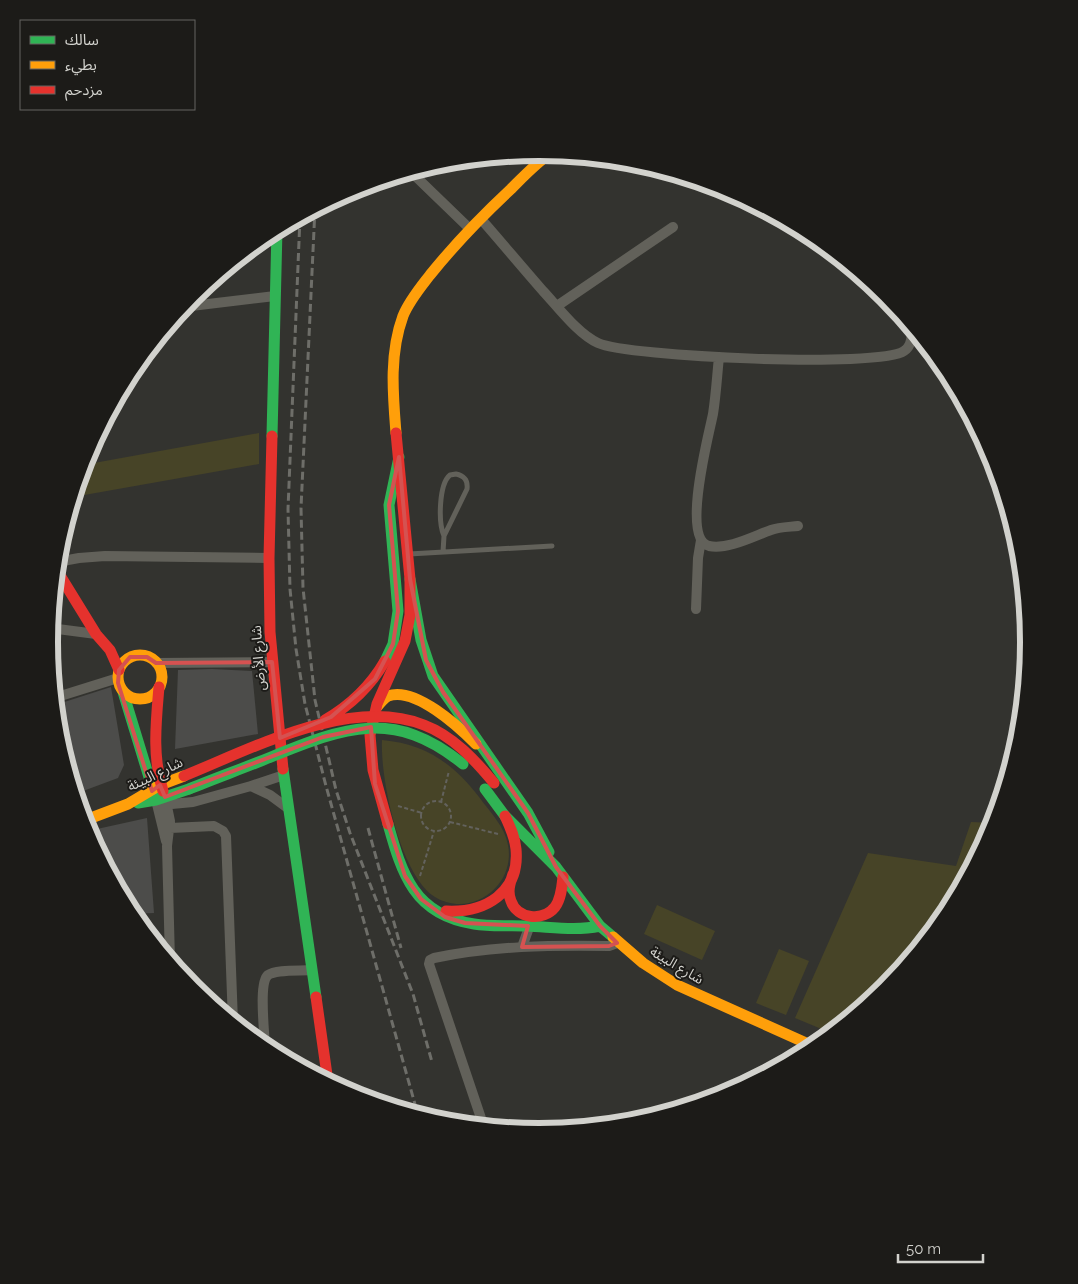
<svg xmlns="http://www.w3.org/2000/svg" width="1078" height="1284" font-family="Raleway,'Noto Sans Arabic',sans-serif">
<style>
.green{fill:#474427}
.building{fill:#4c4c4a}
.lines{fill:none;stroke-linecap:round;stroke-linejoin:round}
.path{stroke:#63625d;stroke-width:2;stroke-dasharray:4 2.5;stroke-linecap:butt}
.lane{stroke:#62615a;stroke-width:5}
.street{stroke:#62615a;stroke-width:10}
.fast{stroke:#30b455;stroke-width:11}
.slow{stroke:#ff9f0a;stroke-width:11}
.jam{stroke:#e5322d;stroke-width:11}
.rail{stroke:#6e6e69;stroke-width:3;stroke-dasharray:8 4;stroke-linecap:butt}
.fast-bridge{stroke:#30b455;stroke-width:11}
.jam-bridge{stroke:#e5322d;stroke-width:11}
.marked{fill:none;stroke:#d55251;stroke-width:4;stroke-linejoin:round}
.labels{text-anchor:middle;stroke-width:4;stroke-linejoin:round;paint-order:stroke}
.street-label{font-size:14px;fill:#d2d2cd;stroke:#1c1b18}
.rim{fill:none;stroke:#d2d2cd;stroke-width:6}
</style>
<rect width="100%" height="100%" fill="#33332f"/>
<path class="green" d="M259,433V464L73,497L83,465Z
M382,740C425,744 453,763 479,797C490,812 505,827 508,845C516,886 471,919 435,897C400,875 380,778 382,740Z
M971,822L994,823L992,830L946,915L885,989L831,1033L795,1018L868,853L956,866Z
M657,905L715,931L702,960L644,934Z
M779,949L809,961L786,1015L756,1003Z"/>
<path class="building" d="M212,669L252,671L258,734L175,749L178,670Z
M111,687L124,765L118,778L75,794L58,737L55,705Z
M147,818L154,913L131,914L94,844L97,841V829Z"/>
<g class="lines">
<path class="path" d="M421 816a15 15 0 1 1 30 0a15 15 0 1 1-30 0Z
M441,802L449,771
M398,806L422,813
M450,822L498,834
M420,876L434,831"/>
<path class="lane" d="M456,474C465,476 468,481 467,489L444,536C438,522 439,484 450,475Z
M443,552L444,536
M409,554L552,546"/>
<path class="street" d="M410,171L470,229
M481,219C502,243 522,267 543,291C558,307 578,334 598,343C628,357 881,368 904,351C912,346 912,335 912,327
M557,306L673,227
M183,307L275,296
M719,357C717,376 716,395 713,414C709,434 681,539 709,546C728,550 754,536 771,530C779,527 789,527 798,526
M57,562L79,558L105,556L269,558
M696,609L698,558L701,540
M50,628L96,634
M156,663L272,662
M54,698L118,678
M251,786L270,795L289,809
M165,797L170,821L167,846L170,961
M156,800L166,841
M161,805L193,802L251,786L284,775
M90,819L91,838
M170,828L214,826L223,831L226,836L233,1022
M522,947L531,922
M265,1049C265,1035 258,983 268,975C276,969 301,971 311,970
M484,1127L429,964L430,960L434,958C492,946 550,945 609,946L617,943"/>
<path class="fast" d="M272,436L277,229
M410,579L421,640L433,676L528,813L549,852
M385,661L393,644L398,611L389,505L399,457
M123,692L156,800
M283,769L316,997
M485,789L505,816L556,867L600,926L613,937
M138,803L156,800L189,789
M388,824C402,874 414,915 474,924C491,927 509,925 527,926C552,927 576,931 600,926"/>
<path class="slow" d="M396,433C393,395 389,354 403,316C409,301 420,288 430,275C455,244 482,216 511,189C524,176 536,163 551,153
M118 677a22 22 0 1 1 44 0a22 22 0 1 1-44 0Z
M377,707C380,703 384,698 388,696C415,686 459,727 476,744
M83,821L128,804L160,785L184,776
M613,937L643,963L677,985L815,1047"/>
<path class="jam" d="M272,436L269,558L270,632L283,769
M56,569L96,634L110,650L119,670
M159,687C156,722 152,757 163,791
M388,824L373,770L370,735L377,704L405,641L410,615V579L396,433
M513,874C510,883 507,892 511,901C517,919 543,922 555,907C561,899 562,887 563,877
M446,911C485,913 520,893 516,849C515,837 510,827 505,816
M316,997L328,1082"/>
<path class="rail" d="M315,208L301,508L303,588L315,700L336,790L350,833L413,994L432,1062
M300,217L288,509L290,589L296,649L305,704L326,786L418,1115
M368,828L401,948"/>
<path class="fast-bridge" d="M189,789C216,778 244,768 271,757C345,727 394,708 463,764"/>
<path class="jam-bridge" d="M325,720C351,705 370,687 385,661
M184,776C253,748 350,696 424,725C453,736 475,760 494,783"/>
</g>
<path class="marked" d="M399,457L410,579L426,660L443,692L528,813L556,867L600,926L617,943L609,946L522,947L528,926L465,923L445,917L421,899L405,876L375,784L371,727L323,737L165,797L160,785L152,791L118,683L119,670L130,657H147L156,663L272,662L280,738L331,717L375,679L393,644L398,611L389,505Z"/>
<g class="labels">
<g class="street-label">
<text transform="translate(258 658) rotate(-94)" y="5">شارع الأرض</text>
<text transform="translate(155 774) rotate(-26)" y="5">شارع البيئة</text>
<text transform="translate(677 965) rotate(31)" y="5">شارع البيئة</text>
</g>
</g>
<path d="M0 0H1078V1284H0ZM58 642a481 481 0 1 1 962 0a481 481 0 1 1-962 0Z" fill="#1c1b18" fill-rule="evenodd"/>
<path class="rim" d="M58 642a481 481 0 1 1 962 0a481 481 0 1 1-962 0Z"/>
<rect x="20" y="20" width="175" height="90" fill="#1c1b18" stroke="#656460"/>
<rect x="30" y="36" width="25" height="8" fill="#30b455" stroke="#656460"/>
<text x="65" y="45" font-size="15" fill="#d2d2cd">سالك</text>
<rect x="30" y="61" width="25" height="8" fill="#ff9f0a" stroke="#656460"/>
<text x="65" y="70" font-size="15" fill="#d2d2cd">بطيء</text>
<rect x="30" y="86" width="25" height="8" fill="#e5322d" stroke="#656460"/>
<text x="65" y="95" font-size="15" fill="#d2d2cd">مزدحم</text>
<path d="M898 1254v8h85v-8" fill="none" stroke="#d2d2cd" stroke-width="2.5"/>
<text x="906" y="1254" font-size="15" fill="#d2d2cd" stroke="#1c1b18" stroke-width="4" paint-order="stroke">50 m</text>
</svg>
